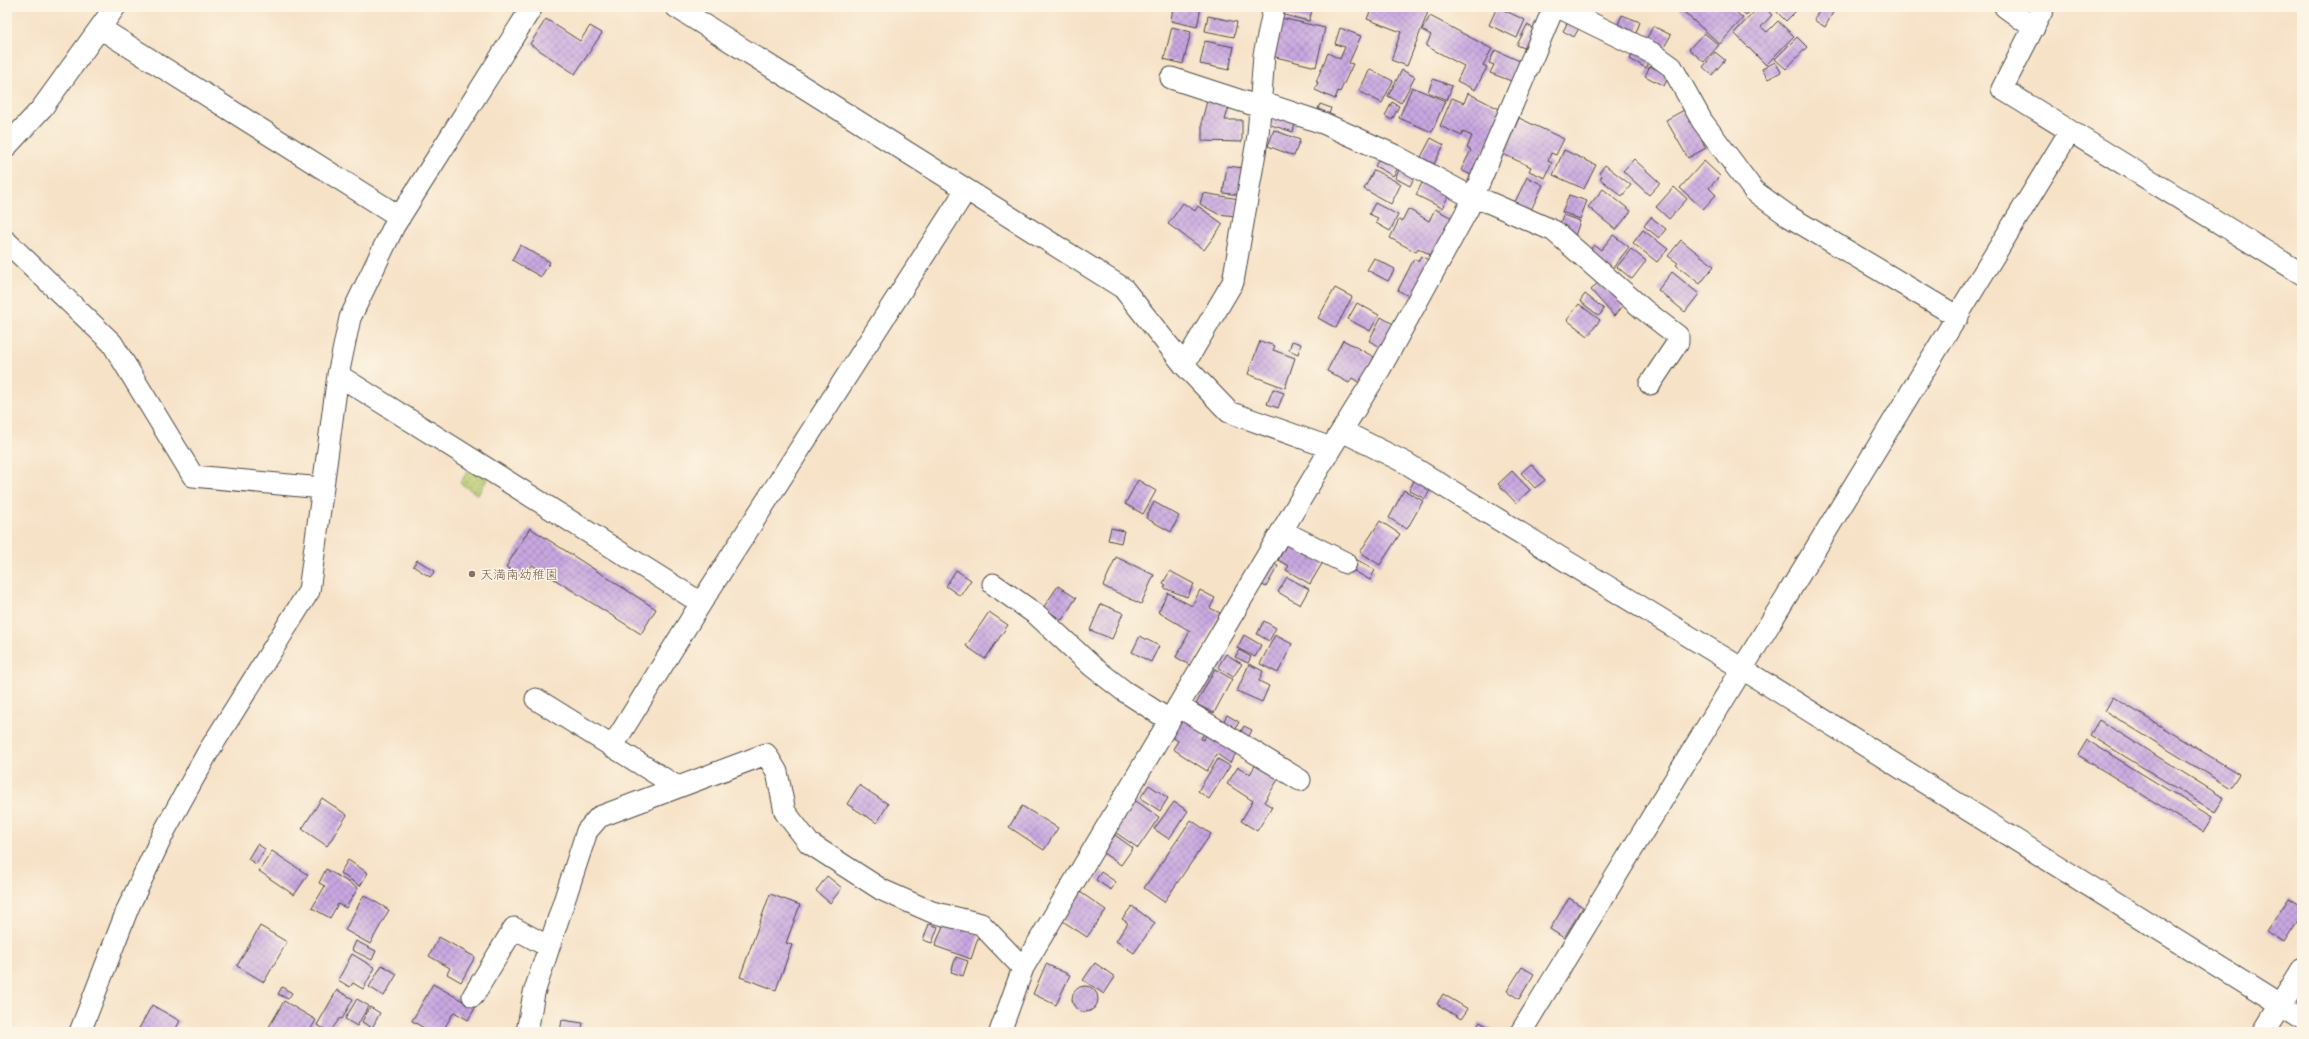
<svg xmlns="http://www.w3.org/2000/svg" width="2309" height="1039" font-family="Pangolin,'Klee One',sans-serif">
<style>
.grass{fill:url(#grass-dots);stroke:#707a4c}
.building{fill:url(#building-cross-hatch)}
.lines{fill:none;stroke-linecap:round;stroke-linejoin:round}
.minor-casing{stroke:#494642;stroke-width:23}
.major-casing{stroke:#494642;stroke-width:24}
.minor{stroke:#fff;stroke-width:21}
.major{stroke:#fff;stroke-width:22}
.education-dot{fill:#8d6e63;stroke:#fcf5e5;stroke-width:1.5}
.labels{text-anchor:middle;stroke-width:3;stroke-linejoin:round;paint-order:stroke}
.education-label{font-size:13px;fill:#785e54;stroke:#fcf5e5;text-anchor:start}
</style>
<defs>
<pattern id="grass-dots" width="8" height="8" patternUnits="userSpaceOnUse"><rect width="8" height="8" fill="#b5c96d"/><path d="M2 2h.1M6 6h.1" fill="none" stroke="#93a35a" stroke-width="1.8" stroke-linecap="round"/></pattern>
<pattern id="building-cross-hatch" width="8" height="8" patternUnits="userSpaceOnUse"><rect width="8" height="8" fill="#c9a7e1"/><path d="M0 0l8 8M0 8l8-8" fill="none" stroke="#a388b7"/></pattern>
</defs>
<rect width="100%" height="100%" fill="#fcf5e5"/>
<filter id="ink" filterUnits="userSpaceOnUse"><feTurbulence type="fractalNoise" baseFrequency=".025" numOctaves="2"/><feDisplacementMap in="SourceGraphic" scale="8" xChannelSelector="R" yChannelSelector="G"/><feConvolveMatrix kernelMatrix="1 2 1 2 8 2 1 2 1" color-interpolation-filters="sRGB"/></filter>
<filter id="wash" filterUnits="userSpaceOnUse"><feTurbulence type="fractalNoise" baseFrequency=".012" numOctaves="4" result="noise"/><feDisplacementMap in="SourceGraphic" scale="16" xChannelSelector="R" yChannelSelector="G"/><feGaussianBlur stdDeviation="0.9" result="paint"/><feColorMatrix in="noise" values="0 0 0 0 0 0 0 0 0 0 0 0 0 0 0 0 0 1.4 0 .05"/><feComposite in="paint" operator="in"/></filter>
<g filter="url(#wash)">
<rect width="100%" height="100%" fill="#f6e2c7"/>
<path class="grass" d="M472,465L489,476L478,495L460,483Z"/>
<g id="blocks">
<path class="building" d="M1173,7H1201L1197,27L1171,21Z
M1278,7H1313L1309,21L1276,13Z
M1372,7H1416L1428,12L1407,66L1391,60L1401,32L1367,19Z
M1497,7L1525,20L1517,38L1489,25Z
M1678,7H1730L1743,18L1720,44Z
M1737,7H1753L1746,15Z
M1759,7H1764L1772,15L1761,27L1767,32L1778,21L1794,36L1766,65L1734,33Z
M1772,7H1794L1797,10L1786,21Z
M1821,7H1836L1825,27L1814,20Z
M1622,15L1640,22L1635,36L1616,29Z
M1208,16L1237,22L1234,37L1205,31Z
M1430,16L1492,49L1483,65L1487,67L1475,90L1457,81L1464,66L1426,46L1431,35L1422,30Z
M1281,18L1325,28L1316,67L1272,56Z
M546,19L580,41L590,26L602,33L575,74L530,44Z
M1568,22L1579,28L1574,37L1563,31Z
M1527,25L1538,30L1529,50L1517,45Z
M1653,26L1671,35L1663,49L1646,40Z
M1172,27L1191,32L1183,64L1164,59Z
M1340,28L1361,36L1349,63L1353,64L1340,92L1338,91L1335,99L1315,90L1318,82H1316L1328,53L1340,59L1345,47L1335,44Z
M1704,33L1719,45L1704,62L1689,49Z
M1797,37L1807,47L1786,69L1775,59Z
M1205,41L1234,47L1229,70L1200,64Z
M1636,48L1652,57L1646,68L1630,59Z
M1495,50L1522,62L1514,82L1490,73L1494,65L1489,63Z
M1715,52L1725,60L1712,75L1703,67Z
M1775,62L1781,72L1768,79L1762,69Z
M1650,66L1669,76L1664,86L1645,76Z
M1370,69L1393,81L1382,103L1359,91Z
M1402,70L1415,77L1401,103L1388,96Z
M1433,79L1452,86L1447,100L1428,92Z
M1412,87L1445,101L1432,132L1399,118Z
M1468,93L1503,111L1482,155L1480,154L1477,161L1481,163L1475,177L1461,170L1471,150L1467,148L1472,136L1463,132L1462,136L1440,126L1452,98L1464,103Z
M1207,101L1229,107L1225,120H1242V142L1202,141V120Z
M1392,102L1399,106L1392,120L1385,116Z
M1320,104L1331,108L1329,114L1318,109Z
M1684,110L1703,135L1700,137L1706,148L1688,158L1666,120Z
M1272,112L1296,120L1293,132L1268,124Z
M1519,118L1564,139L1556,155L1551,153L1548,161L1552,163L1545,178L1529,171L1531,167L1503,154Z
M1274,130L1300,140L1294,156L1268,146Z
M1431,138L1444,145L1434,164L1421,157Z
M1564,150L1596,165L1584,189L1553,175Z
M1382,154L1400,165L1393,176L1375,166Z
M1634,159L1660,183L1649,195L1623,171Z
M1704,161L1720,176L1709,188L1716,195L1703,209L1680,188Z
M1605,165L1631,185L1622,196L1600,179L1602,176L1599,173Z
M1227,166L1244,168L1241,195L1223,193Z
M1401,166L1416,174L1410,186L1395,178Z
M1374,170L1401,184L1391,204L1364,189Z
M1527,177L1543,185L1530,212L1514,204Z
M1424,179L1450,193L1442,208L1416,195Z
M1674,187L1687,199L1669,219L1656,207Z
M1603,189L1631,211L1616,230L1588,207Z
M1203,193L1239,199L1236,216L1218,214L1200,204Z
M1569,195L1587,201L1580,219L1562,212Z
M1183,203L1195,211L1198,206L1223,224L1204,250L1168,224Z
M1375,203L1398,215L1390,231L1376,223L1378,218L1369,214Z
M1408,209L1429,221L1435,209L1454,219L1434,257L1418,248L1416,252L1390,238L1399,220L1402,221Z
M1563,215L1580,221L1575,236L1558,230Z
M1651,217L1666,229L1659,238L1644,226Z
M1643,230L1668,249L1657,262L1633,243Z
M1613,235L1629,247L1609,273L1586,255L1594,245L1601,250Z
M1681,240L1714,266L1700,284L1676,265L1678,263L1668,256Z
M520,245L550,262L541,277L512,260Z
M1631,249L1646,261L1632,279L1617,267Z
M1421,256L1432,262L1413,299L1398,290L1414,259L1418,261Z
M1374,258L1395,269L1388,281L1367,270Z
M1672,272L1699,294L1685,312L1658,290Z
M1600,280L1626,301L1614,316L1591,290Z
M1335,288L1352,297L1336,328L1318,318Z
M1585,294L1604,309L1599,316L1580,301Z
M1357,303L1379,315L1370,331L1348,319Z
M1579,304L1600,320L1588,336L1567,320Z
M1381,317L1395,325L1383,348L1369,341Z
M1343,340L1374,357L1360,383L1352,378L1349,383L1327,371Z
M1260,341L1275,346L1273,350L1295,358L1285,388L1248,374Z
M1292,341L1301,344L1298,354L1289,350Z
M1273,389L1284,393L1278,408L1267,404Z
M1531,464L1545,480L1535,488L1521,473Z
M1512,471L1530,490L1516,503L1498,484Z
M1415,479L1431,488L1425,499L1409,490Z
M1138,480L1156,491L1143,514L1125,504Z
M1404,490L1423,501L1407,529L1389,518Z
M1154,502L1179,516L1171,532L1146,518Z
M1380,521L1400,534L1380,565L1360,552Z
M530,528L656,609L641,634L532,565L524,578L506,567Z
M1111,528L1124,531L1121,543L1108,540Z
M1288,542L1323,562L1310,584L1286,570L1289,566L1278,560Z
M1116,557L1154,575L1141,604L1103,586Z
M1354,558L1375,570L1370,580L1349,568Z
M417,560L435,571L430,577L413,566Z
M1271,562L1278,566L1266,587L1259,583Z
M956,570L971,580L960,596L946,586Z
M1170,571L1194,584L1187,597L1164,588L1166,585L1163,583Z
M1287,577L1309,589L1300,605L1278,592Z
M1058,586L1076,598L1062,620L1043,608Z
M1200,590L1215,598L1210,608L1220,613L1191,666L1176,657L1190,631L1158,612L1168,593L1192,606Z
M1101,604L1123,613L1112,639L1090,630Z
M989,612L1008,625L985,659L966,646Z
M1264,621L1276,628L1269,641L1257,634Z
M1244,635L1261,645L1255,657L1237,648Z
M1275,635L1292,644L1278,673L1260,664Z
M1140,636L1159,646L1151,662L1132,652Z
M1239,650L1251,657L1248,663L1235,657Z
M1226,654L1242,664L1233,677L1218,667Z
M1249,664L1263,671L1259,681L1269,686L1262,702L1237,691Z
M1215,669L1232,679L1214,713L1196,704Z
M2113,697L2239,774L2230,788L2105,711Z
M1227,715L1239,722L1233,733L1221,726Z
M1185,716L1206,730L1201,739L1203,740L1209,732L1238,750L1230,763L1217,754L1207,771L1173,749L1178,741L1172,737Z
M2099,720L2224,798L2215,812L2090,735Z
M1244,726L1252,730L1247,740L1239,735Z
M2087,740L2212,817L2203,832L2078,755Z
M1218,759L1230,766L1209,799L1198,791Z
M1256,764L1279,778L1264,802L1272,807L1257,831L1241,821L1253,801L1227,784L1238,767L1250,774Z
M859,785L888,804L877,823L847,804Z
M1149,785L1168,798L1160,811L1140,798Z
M322,798L347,815L327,846L302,829Z
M1133,799L1159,817L1138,848L1112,830Z
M1174,802L1188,811L1169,839L1154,829Z
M1022,806L1058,828L1044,850L1009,827Z
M1191,820L1211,834L1164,902L1144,888Z
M1115,835L1133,848L1121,865L1103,853Z
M257,844L265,849L256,864L248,859Z
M272,851L308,875L294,895L259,871Z
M348,860L368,873L360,886L340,873Z
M326,869L358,888L346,908L338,904L330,918L312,908L325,886L319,883Z
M1101,872L1116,882L1111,890L1096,880Z
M827,876L842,888L830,903L816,891Z
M1080,892L1106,910L1087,937L1061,920Z
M770,894L800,905L786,943L792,945L776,990L740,977Z
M364,895L389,910L370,944L345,930Z
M1569,898L1583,907L1564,938L1550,929Z
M2289,898L2302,906V914L2284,942L2267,931Z
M1132,906L1155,923L1134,953L1116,941L1128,923L1122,919Z
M944,923L979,935L971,959L935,946Z
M929,924L938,927L932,943L923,940Z
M260,926L287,942L264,982L237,966Z
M439,937L475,957L461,982L447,974L450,968L429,956Z
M356,941L376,951L372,960L352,950Z
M352,954L375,968L363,989L353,983L350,987L338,980Z
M956,957L968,961L963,976L951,972Z
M1095,963L1115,977L1104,994L1083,980Z
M1046,964L1070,975L1056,1005L1033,994Z
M382,965L397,974L384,996L369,987Z
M1522,967L1534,974L1519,999L1507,991Z
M433,984L475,1008L468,1020L454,1012L442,1032H431L412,1021Z
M1072 999a13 13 0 1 1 26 0a13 13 0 1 1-26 0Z
M282,987L292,993L288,999L278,994Z
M337,990L353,999L342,1019L340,1018L330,1032L317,1025Z
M1443,994L1468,1009L1461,1019L1437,1004Z
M357,999L369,1006L357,1026L345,1019Z
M284,1001L316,1020L309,1032H266Z
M152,1005L180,1021L174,1032H137Z
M370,1007L380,1013L372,1028L362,1022Z
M562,1020L583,1023L581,1032H560Z
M1480,1022L1497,1032H1483L1476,1028Z"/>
</g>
</g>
<g filter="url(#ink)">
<use href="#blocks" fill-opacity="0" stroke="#494642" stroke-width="1"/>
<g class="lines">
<defs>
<path id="minor" d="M676,7L1123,288L1184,365L1229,412L1331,448
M1558,7L1654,54L1672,67L1702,121L1754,191L1790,217L1958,317
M2005,7L2034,28
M2044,7L2002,89L2302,274
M100,28L400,217
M1171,78L1260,107
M1260,102L1323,123L1394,155L1473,198L1488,202L1554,231L1643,309L1678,336V342L1650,384
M7,146L42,108L115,7
M7,242L112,343L193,476L322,488
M1184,365L1233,282L1258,135L1264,55L1274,7
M338,375L701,603
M1342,431L1406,463L1741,668L2302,1019
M1282,531L1346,563
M993,584L1037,615L1093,667L1124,691L1169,720
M536,699L676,786
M1178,706L1300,780
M612,747L701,603L966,190
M473,996L514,928L549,947
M80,1032L128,908L165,830L208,752L309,591L338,375L350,318L394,226L532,7
M527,1032L534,993L587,831L599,817L766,754L777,772L785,812L809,843L882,890L932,912L981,924L1023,968
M1000,1032L1023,968L1331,448L1380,369L1468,209L1554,7
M1521,1032L2070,131"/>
<path id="major" d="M2264,1032L2302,970"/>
</defs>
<use href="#minor" class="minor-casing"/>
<use href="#major" class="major-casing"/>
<use href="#minor" class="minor"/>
<use href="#major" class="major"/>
</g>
</g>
<circle class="education-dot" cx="472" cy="574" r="4"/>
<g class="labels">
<g class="education-label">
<text x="480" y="579">天満南幼稚園</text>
</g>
</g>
<rect width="2309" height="1039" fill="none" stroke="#fcf5e5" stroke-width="24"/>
</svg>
